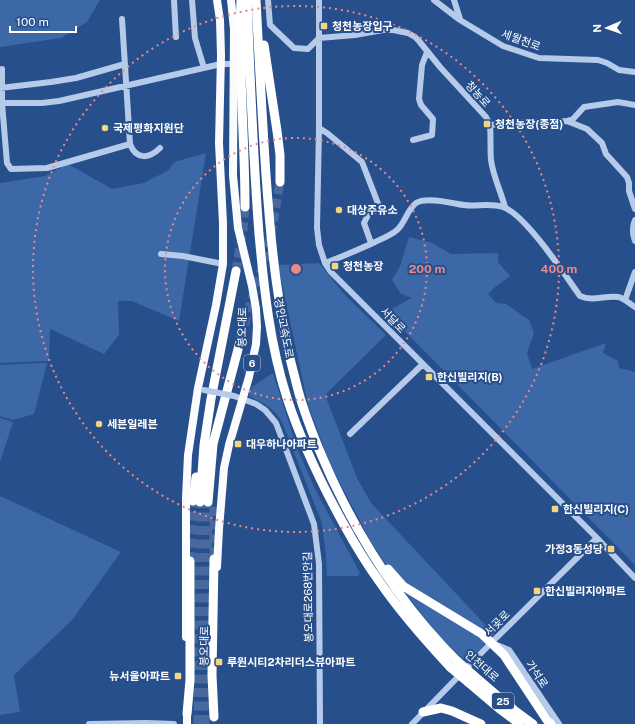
<svg xmlns="http://www.w3.org/2000/svg" width="635" height="724" font-family="'Public Sans','Noto Sans KR',sans-serif">
<style>
.green{fill:#3c68a8}
.lines{fill:none;stroke-linecap:round;stroke-linejoin:round}
.highway-tunnel{stroke:#47699d;stroke-width:9;stroke-dasharray:9 4.5;stroke-linecap:butt}
.minor{stroke:#b6cbea;stroke-width:6}
.major{stroke:#fafbfe;stroke-width:8}
.highway{stroke:#fff;stroke-width:9}
.minor-bridge{stroke:#b6cbea;stroke-width:6}
.highway-bridge{stroke:#fff;stroke-width:9}
.ring{fill:none;stroke:#e88989;stroke-width:2;stroke-dasharray:2 4}
.poi-dot{fill:#f2d57c;stroke:#274f8c;stroke-width:1.5}
.labels{text-anchor:middle;stroke-width:4;stroke-linejoin:round;paint-order:stroke}
.shield{fill:#274f8c;stroke:#becadc;stroke-width:1}
.shield-label{font-size:10px;font-weight:bold;fill:#fff}
.poi-label{font-size:11px;font-weight:bold;fill:#fff;stroke:#274f8c;text-anchor:start}
.street-label{font-size:11px;fill:#fff;stroke:#274f8c}
.centre{fill:#e88989;stroke:#274f8c;stroke-width:2}
.ring-label{font-size:12px;text-anchor:middle;font-weight:bold;fill:#e88989;stroke:#274f8c;stroke-width:4;stroke-linejoin:round;paint-order:stroke}
</style>
<rect width="100%" height="100%" fill="#274f8c"/>
<path class="green" d="M0,0H100L87,22L61,38L0,47Z
M206,153L179,321L132,301H118L119,335L104,354L50,329L49,361L0,363V183L45,176L68,164L112,189L144,183L169,170L174,162Z
M409,237L432,243L451,254L498,253V262L510,276L494,288L488,294L496,303L506,304L529,320L534,333L527,353L532,369L606,343L603,353L618,361L619,368L635,372V565L386,312L412,298L401,294L392,280L400,266Z
M319,263L345,295L386,335L325,395L357,478L371,503L494,634L467,663L439,636L404,591L373,546L330,464L308,405L278,265Z
M40,363H47L34,414L13,420L0,416V365Z
M273,373L297,448L315,489L360,573L358,576H327L326,555L322,523L282,422C272,406 265,404 249,396L252,387Z
M0,418L13,422L0,462Z
M0,496L121,552L72,620L14,675L20,712L0,715Z"/>
<g class="lines">
<path class="highway-tunnel" d="M236,271L243,230L245,207
M241,338L250,304L262,268L272,229L280,182
M214,507V559
M190,561L193,501
M198,724L200,502
M205,724L208,502"/>
<path class="minor" d="M174,0L176,37
M192,0L195,38L204,68
M268,0L270,25L294,48L308,49L319,38L355,35L383,30H393L408,33L415,37L419,41L440,67L486,117L490,125L529,122L567,121L573,119L584,107L618,102L635,105
M319,0V128L317,228L319,245L325,263L331,272L597,538L635,578
M434,0L460,20L503,46L539,58L598,60L607,63L619,70L635,72
M454,0L460,19
M122,19L130,144C136,160 149,159 160,148
M2,69V103L7,163L11,169L47,168L130,144
M0,88L51,82L76,78L125,64
M0,103H42L59,101L221,64H233
M567,121L587,129L602,143L606,154L627,177L629,183V191L635,209
M490,125C491,137 490,148 491,160C493,176 501,192 505,207
M319,128L327,133L362,162L379,206L378,210L369,213L364,223L371,243
M413,140L432,135L433,119L421,105L419,99L422,65L427,52
M635,220C632,227 632,233 635,241
M161,254L183,256L223,264
M325,263C342,257 357,250 373,243C381,239 390,236 397,230C405,223 407,210 416,203C425,197 448,202 458,204C473,208 488,202 503,207C525,214 565,275 580,296C594,302 605,295 618,297C624,298 630,304 635,307
M625,300L635,272
M234,396L256,404L265,410L276,423L314,524L319,564L320,724
M350,434L423,364
M497,645L509,650L559,724
M89,724L147,723L174,724
M412,724L491,643L597,538"/>
<path class="major" d="M217,567L219,529L224,468L229,445L249,377L256,344L257,327L256,309L252,286L238,228L233,175L234,29L231,0
M186,637V498L188,455L198,388L216,305L223,264V223L219,143L221,55L220,20L217,0
M187,709V724"/>
<path class="highway" d="M241,0C238,69 245,138 245,207
M247,0C250,78 253,156 259,234C264,289 270,345 287,398C301,441 321,483 343,523C354,543 366,563 379,581C400,612 425,640 450,667
M256,0C259,58 262,116 266,175C271,246 278,317 297,386C302,407 310,427 318,447C351,527 396,600 457,661
M264,45L277,131L280,155V182
M193,501L196,477
M200,502L204,445L211,399L236,271
M208,502L213,444L241,338
M214,559L212,675L214,717
M388,569L403,586L482,634L504,655L547,720L551,724
M473,675L514,710L533,724
M468,682L501,710L520,724
M423,712L441,708L452,711L481,724
M187,714L190,680V561"/>
<path class="minor-bridge" d="M204,390L234,396"/>
<path class="highway-bridge" d="M457,661L473,675
M450,667L468,682"/>
</g>
<g class="ring">
<circle cx="296" cy="269" r="131"/>
<circle cx="296" cy="269" r="263"/>
</g>
<g class="poi-dot">
<rect x="320" y="22" width="8" height="8" rx="2"/>
<rect x="483" y="120" width="8" height="8" rx="2"/>
<circle cx="105" cy="128" r="4"/>
<circle cx="339" cy="210" r="4"/>
<rect x="331" y="262" width="8" height="8" rx="2"/>
<rect x="425" y="373" width="8" height="8" rx="2"/>
<circle cx="99" cy="424" r="4"/>
<rect x="234" y="440" width="8" height="8" rx="2"/>
<rect x="551" y="505" width="8" height="8" rx="2"/>
<rect x="607" y="545" width="8" height="8" rx="2"/>
<rect x="533" y="587" width="8" height="8" rx="2"/>
<rect x="215" y="658" width="8" height="8" rx="2"/>
<rect x="174" y="672" width="8" height="8" rx="2"/>
</g>
<g class="labels">
<g class="shield">
<rect x="244" y="355" width="16" height="16" rx="3"/>
<rect x="492" y="693" width="22" height="16" rx="3"/>
</g>
<g class="shield-label">
<text x="252" y="367">6</text>
<text x="503" y="705">25</text>
</g>
<g class="poi-label">
<text x="332" y="30">청천농장입구</text>
<text x="495" y="128">청천농장(종점)</text>
<text x="113" y="132">국제평화지원단</text>
<text x="347" y="214">대상주유소</text>
<text x="343" y="270">청천농장</text>
<text x="437" y="381">한신빌리지(B)</text>
<text x="107" y="428">세븐일레븐</text>
<text x="246" y="448">대우하나아파트</text>
<text x="563" y="513">한신빌리지(C)</text>
<text x="603" y="553" text-anchor="end">가정3동성당</text>
<text x="545" y="595">한신빌리지아파트</text>
<text x="227" y="666">루원시티2차리더스뷰아파트</text>
<text x="170" y="680" text-anchor="end">뉴서울아파트</text>
</g>
<g class="street-label">
<text transform="translate(521 40) rotate(20)" y="4">세월천로</text>
<text transform="translate(478 94) rotate(48)" y="4">청농로</text>
<text transform="translate(393 320) rotate(45)" y="4">서달로</text>
<text transform="translate(242 327) rotate(-89)" y="4">봉오대로</text>
<text transform="translate(284 328) rotate(79)" y="4">경인고속도로</text>
<text transform="translate(308 597) rotate(-91)" y="4">봉오대로268번안길</text>
<text transform="translate(497 623) rotate(-45)" y="4">서곶로</text>
<text transform="translate(204 646) rotate(-89)" y="4">봉오대로</text>
<text transform="translate(482 666) rotate(41)" y="4">인천대로</text>
<text transform="translate(537 674) rotate(56)" y="4">가석로</text>
</g>
</g>
<circle cx="296" cy="269" r="6" class="centre"/>
<g class="ring-label">
<text x="427" y="273">200 m</text>
<text x="559" y="273">400 m</text>
</g>
<g transform="translate(607 28) rotate(268)" stroke="#274f8c" stroke-width="3" paint-order="stroke">
<path d="M0-3L7 15L0 10L-7 15Z" fill="#ffffff"/>
<text y="-6" font-size="11" font-weight="bold" text-anchor="middle" fill="#ffffff">N</text>
</g>
<path d="M10 26v6h66v-6" fill="none" stroke="#ffffff" stroke-width="2"/>
<text x="16" y="26" font-size="12" fill="#ffffff" stroke="#274f8c" stroke-width="3" paint-order="stroke">100 m</text>
</svg>
